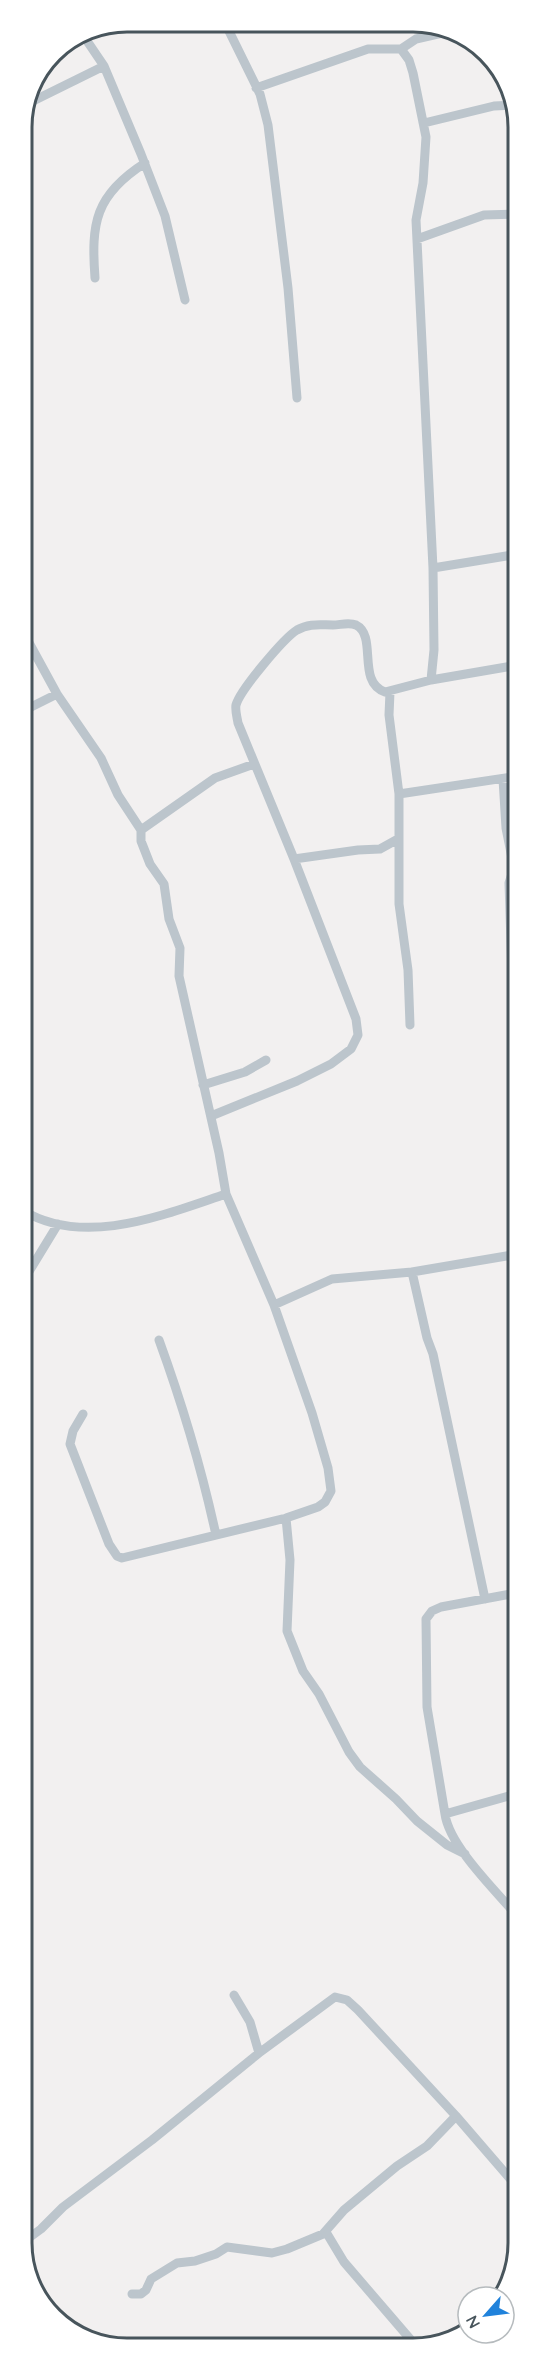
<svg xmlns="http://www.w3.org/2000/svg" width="540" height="2369" font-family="Quicksand,sans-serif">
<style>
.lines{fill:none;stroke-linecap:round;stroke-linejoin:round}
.minor{stroke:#bcc5cc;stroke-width:9}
.rim{fill:none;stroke:#48555c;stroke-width:3}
</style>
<rect width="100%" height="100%" fill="#f2f0f0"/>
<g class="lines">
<path class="minor" d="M227,27L260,94L268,125L288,288L297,398
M81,32L104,66L141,154L165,216L185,300
M401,49L416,39L451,31
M256,88L368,49H401L409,60L413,73L426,137L423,183L416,220L433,568L434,650L431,680
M29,103L104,66
M424,123L494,106L514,105
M417,239L484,215L518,214
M95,278C91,223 95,195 145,163
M433,568L518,554
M21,628L57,694L101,758L118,795L141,830V841L150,864L164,884L169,919L180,948L179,976L219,1153L226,1194L274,1305L312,1413L328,1468L331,1491L325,1502L318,1507L286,1518L122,1558L117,1556L109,1544L70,1444L73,1431L83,1414
M390,692L389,715L399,794V904L408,970L410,1025
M21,712L57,694
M503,779L506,828L514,868L509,883L512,973L515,989L517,1011L516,1046L513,1056
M399,794L518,776
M141,830L215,778L254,764
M294,859L358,850L380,849L398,839
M203,1085L245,1072L266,1060
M211,1116L297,1081L331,1064L351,1049L358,1035L356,1019L294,859L238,723C237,717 235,710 236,705C240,690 284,638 297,630C309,623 320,625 333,625C340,625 349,622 356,625C378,636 356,682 385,692L431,680L518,665
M22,1210C84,1248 163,1215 226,1194
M412,1272L427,1338L433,1354L485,1599
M22,1283L58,1224
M274,1305L332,1279L412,1272L518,1254
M159,1340C183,1406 201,1466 216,1535
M286,1518L290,1560L287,1631L303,1671L319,1694L349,1752L360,1767L396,1799L417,1821L447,1845L465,1854
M519,1793L445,1814C449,1846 497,1892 519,1918
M445,1814L427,1707L426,1619L432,1611L441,1607L516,1593
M234,1995L250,2022L259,2053
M326,2232L344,2262L417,2347
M22,2243L41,2229L63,2207L152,2140L259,2053L335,1997L347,2000L358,2010L456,2116
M132,2294H141L146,2290L151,2279L177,2263L195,2261L216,2254L227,2247L272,2253L287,2249L323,2234L344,2210L397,2166L427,2146L456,2116L519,2189"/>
</g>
<path d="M0 0H540V2369H0ZM127 32H413A95 95 0 0 1 508 127V2243A95 95 0 0 1 413 2338H127A95 95 0 0 1 32 2243V127A95 95 0 0 1 127 32Z" fill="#fff" fill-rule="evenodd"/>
<path class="rim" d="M127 32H413A95 95 0 0 1 508 127V2243A95 95 0 0 1 413 2338H127A95 95 0 0 1 32 2243V127A95 95 0 0 1 127 32Z"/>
<g transform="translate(486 2315) rotate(242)"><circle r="28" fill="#ffffff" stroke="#b6bbbe" stroke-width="1.5"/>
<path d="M0-4.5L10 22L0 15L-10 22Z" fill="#2082db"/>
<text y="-9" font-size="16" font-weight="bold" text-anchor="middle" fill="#48555c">N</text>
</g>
</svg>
